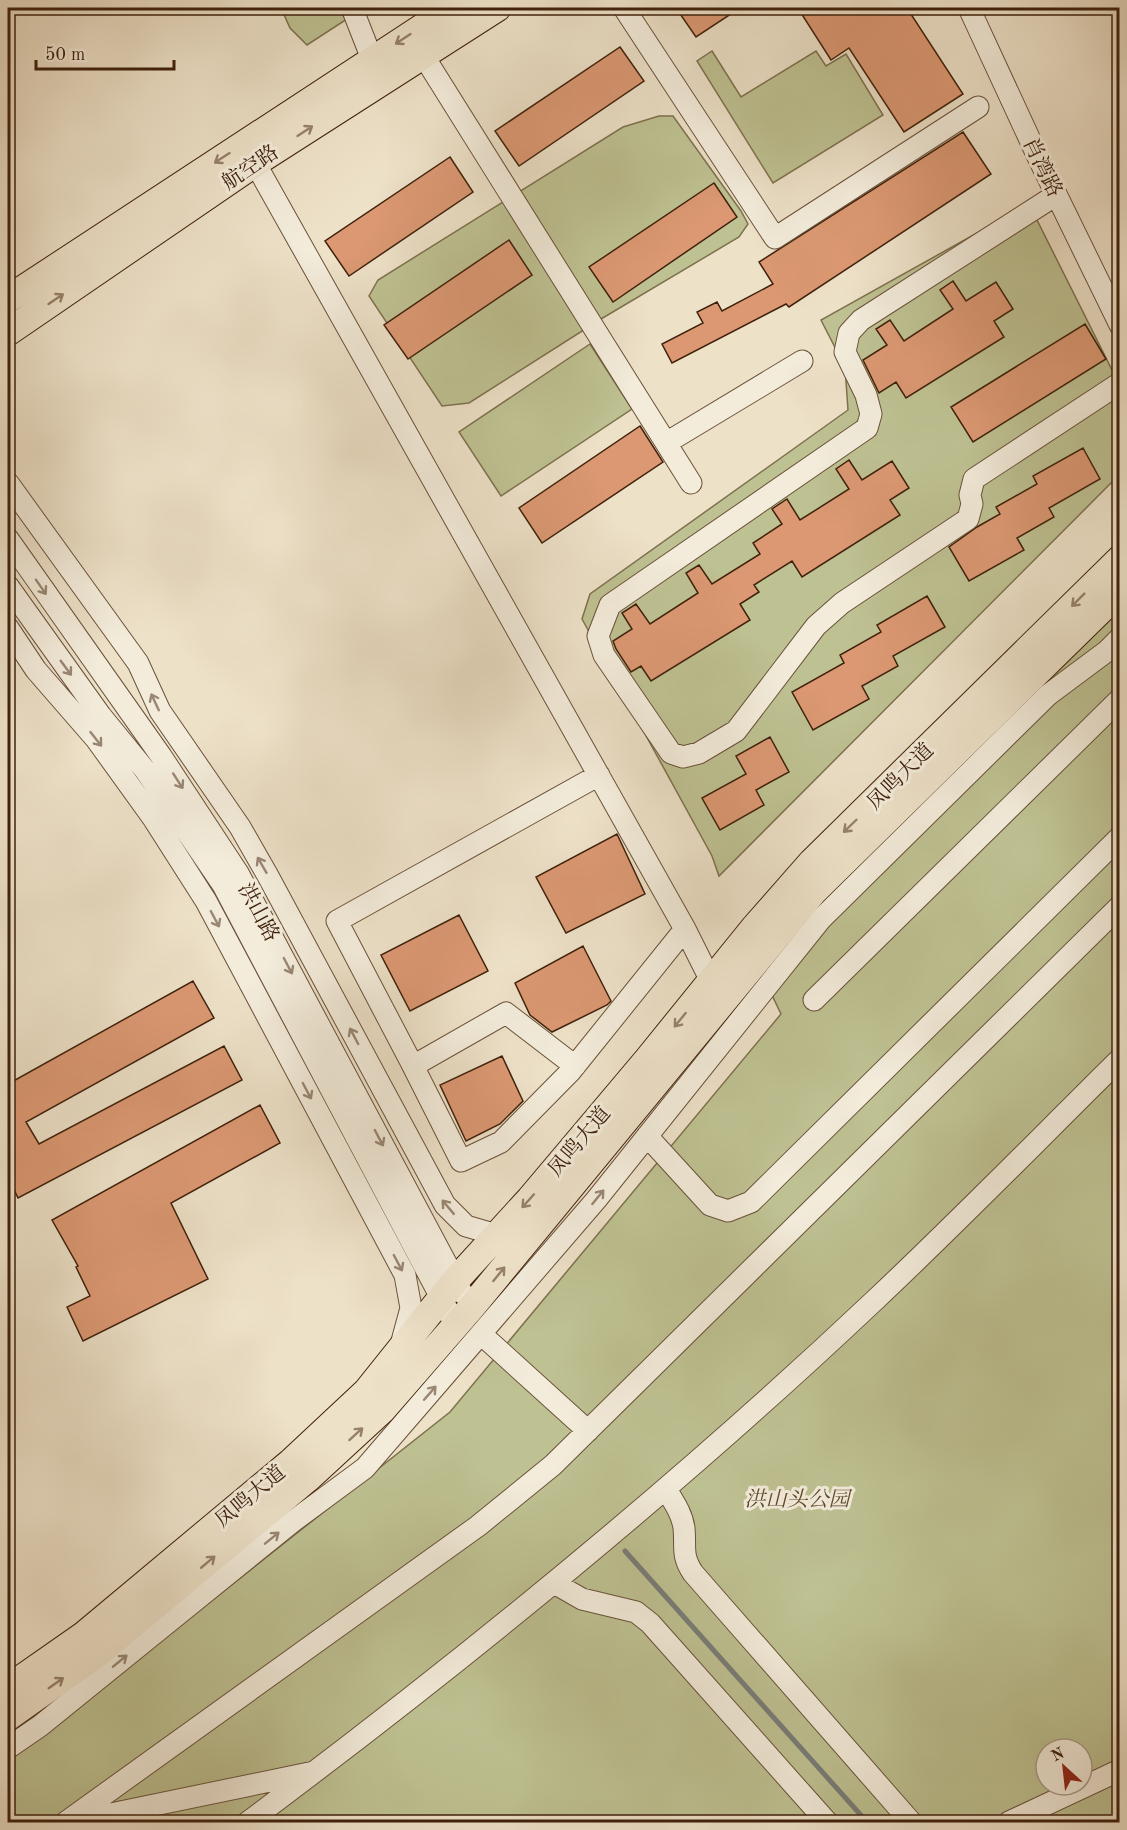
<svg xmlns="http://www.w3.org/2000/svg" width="1127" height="1830" font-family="'Old Standard TT','Noto Serif SC',serif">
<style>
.green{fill:#bec192;stroke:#7e714e;stroke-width:1.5;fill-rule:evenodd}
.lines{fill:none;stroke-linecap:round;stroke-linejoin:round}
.stream{stroke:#797d78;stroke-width:5}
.building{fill:#db9872;stroke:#3f210b;stroke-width:1.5}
.minor-casing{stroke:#6a513a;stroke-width:23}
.major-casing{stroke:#3f210b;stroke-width:29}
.minor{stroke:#f3ecdb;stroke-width:21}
.major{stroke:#ede1c8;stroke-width:27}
.oneway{stroke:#96816a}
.oneway2{stroke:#998673}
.labels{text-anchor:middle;stroke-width:6;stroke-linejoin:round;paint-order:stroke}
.street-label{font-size:21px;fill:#3f210b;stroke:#f3ecdb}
.park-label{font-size:21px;font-style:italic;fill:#5f492d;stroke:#f3ecdb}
</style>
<rect width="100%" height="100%" fill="#ede1c8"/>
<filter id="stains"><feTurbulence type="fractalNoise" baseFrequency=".00333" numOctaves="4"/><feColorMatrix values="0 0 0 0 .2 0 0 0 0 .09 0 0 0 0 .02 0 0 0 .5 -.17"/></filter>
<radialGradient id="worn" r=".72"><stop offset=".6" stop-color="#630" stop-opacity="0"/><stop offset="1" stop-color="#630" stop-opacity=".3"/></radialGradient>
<path class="green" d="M281,8H364L307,45L290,28Z
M712,51L741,97L816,51L826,66L846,54L883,115L773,183L697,61Z
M659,116H673L741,211L748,224L739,237L601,319L469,403L442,406L369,296L378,280L623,127Z
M1029,204L1119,384V475L719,876L712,856L582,619L590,594L848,410L845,367L821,320Z
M590,344L632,409L501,496L459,432Z
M1119,550V1822H8V1717L201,1609L450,1412L781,1014L756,962ZM1046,1749H1082V1785H1046Z"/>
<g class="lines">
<path class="stream" d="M625,1551L867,1822"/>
</g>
<path class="building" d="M676,8H740L696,37Z
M809,8H907L963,94L904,132L849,48L831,60L801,13Z
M620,47L644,81L519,166L495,131Z
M963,132L991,174L789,307L786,304L672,363L662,344L703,323L697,312L717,302L722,311L773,284L759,262Z
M450,157L473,192L349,276L325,241Z
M714,183L737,217L613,302L589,267Z
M509,240L532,275L408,359L384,325Z
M953,281L966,301L996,282L1013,309L994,321L1004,337L906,398L896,382L879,393L863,360L887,345L876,329L890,320L904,341L953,309L940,290Z
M1085,324L1106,359L973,442L951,407Z
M640,426L663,462L542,543L519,508Z
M1083,448L1100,479L1049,508L1054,517L1017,538L1024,550L969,581L949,547L977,527L1000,514L996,507L1037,484L1033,476Z
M849,460L862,480L892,461L909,488L890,500L900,515L802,577L792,561L754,585L759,592L740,604L750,620L651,681L641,666L631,672L616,649L613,641L632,629L622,613L636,604L650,624L698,593L686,573L699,565L712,584L760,554L753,543L782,524L772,509L787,499L800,520L849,489L836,469Z
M927,596L945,627L893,656L898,666L862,686L869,699L813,730L792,692L844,663L840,655L881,632L877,625Z
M770,737L789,772L756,790L764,805L720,830L702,798L746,774L736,756Z
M617,834L645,894L566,933L536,877Z
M459,915L488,971L410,1011L381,955Z
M583,946L611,1001L607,1005L552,1032L530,1015L515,983Z
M193,981L214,1018L26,1122L39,1144L224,1046L242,1080L18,1198L8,1177V1084Z
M502,1056L523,1101L500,1124L466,1141L440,1085Z
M260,1105L280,1143L171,1203L208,1279L83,1341L67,1307L90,1296L76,1267L78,1266L52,1220Z"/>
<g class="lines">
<defs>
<path id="minor" d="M352,8L372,59
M624,8L775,238L978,107
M969,8L1037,155L1120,325
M423,55L691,483
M255,163L685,929L711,981
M1056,195L861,320L849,333L845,352L866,395L871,414L867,428L610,605L598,636L604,655L671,753L683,757L699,753L736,731L816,626L842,603L968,519L972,504L970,495L974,479L1120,383
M666,443L802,361
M8,483L138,663L160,711L240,827L268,876L445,1205L466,1226L497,1235
M8,539L161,756L238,873L462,1293
M8,586L101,716L145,770L223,885L456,1326
M8,628L36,670L96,739L153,818L206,901L405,1275L411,1308L401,1345
M814,1000L1120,699
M413,1066L337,921L599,775
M575,1066L506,1013L413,1066L461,1161L501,1142L570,1072L685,929
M647,1136L710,1205L728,1211L751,1202L1120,837
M481,1334L588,1431
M666,1489C673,1501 682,1513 684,1528C686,1547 681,1555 693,1573L911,1822
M554,1583L582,1599L636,1612L650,1623L827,1822
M8,1748L40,1726L292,1522L365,1468L596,1200L821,919L1048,695L1107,651L1120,638
M66,1822L478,1526L553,1465L1120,906
M72,1822L309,1773
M248,1822C465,1660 677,1487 874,1301C958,1222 1038,1140 1120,1059
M1009,1822L1120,1770"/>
<path id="major" d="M8,299L452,8
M8,332L255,163L497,8
M8,1688L84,1635L290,1463L367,1391L455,1281L530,1199L648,1059L754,928L812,862L1120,559
M8,1717L97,1654L307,1479L383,1409L470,1309L814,891L1120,591"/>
</defs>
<use href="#minor" class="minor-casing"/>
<use href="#major" class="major-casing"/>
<use href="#minor" class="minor"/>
<use href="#major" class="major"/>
</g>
<defs><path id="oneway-shaft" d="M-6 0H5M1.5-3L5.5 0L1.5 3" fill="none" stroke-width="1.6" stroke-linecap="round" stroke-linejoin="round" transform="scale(1.5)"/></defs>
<g class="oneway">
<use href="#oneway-shaft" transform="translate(403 39) rotate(147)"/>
<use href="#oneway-shaft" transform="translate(305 131) rotate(-33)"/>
<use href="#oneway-shaft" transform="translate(222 158) rotate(147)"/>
<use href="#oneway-shaft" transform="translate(56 299) rotate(-34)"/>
<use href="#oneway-shaft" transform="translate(1078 600) rotate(135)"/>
<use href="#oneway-shaft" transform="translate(850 826) rotate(136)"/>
<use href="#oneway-shaft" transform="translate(680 1020) rotate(129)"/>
<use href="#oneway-shaft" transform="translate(528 1201) rotate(132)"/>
<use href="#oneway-shaft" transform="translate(499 1274) rotate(-51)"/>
<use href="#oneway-shaft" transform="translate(356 1434) rotate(-42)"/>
<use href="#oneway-shaft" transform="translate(208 1562) rotate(-40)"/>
<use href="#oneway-shaft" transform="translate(56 1683) rotate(-35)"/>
</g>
<g class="oneway2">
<use href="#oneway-shaft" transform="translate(41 587) rotate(55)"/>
<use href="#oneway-shaft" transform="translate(66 668) rotate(54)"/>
<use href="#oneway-shaft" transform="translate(155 702) rotate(-115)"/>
<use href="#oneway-shaft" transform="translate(96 739) rotate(52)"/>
<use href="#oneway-shaft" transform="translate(178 781) rotate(57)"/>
<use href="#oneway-shaft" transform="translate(262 865) rotate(-120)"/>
<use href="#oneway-shaft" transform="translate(215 919) rotate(62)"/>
<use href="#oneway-shaft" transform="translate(288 966) rotate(62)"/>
<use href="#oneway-shaft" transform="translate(354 1036) rotate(-118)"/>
<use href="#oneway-shaft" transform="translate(307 1091) rotate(62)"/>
<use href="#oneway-shaft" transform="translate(379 1138) rotate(62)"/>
<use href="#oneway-shaft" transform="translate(598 1197) rotate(-51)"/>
<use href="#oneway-shaft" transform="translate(448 1207) rotate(-130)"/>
<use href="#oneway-shaft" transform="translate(398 1263) rotate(62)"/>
<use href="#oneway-shaft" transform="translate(430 1393) rotate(-49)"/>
<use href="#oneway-shaft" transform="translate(272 1538) rotate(-39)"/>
<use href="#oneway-shaft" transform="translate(120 1661) rotate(-39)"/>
</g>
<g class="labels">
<g class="street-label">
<text transform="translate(250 167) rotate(-34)" y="7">航空路</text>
<text transform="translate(1043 167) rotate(64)" y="7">肖湾路</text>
<text transform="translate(900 776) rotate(-45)" y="7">凤鸣大道</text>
<text transform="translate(259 912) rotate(62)" y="7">洪山路</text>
<text transform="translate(579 1141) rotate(-50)" y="7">凤鸣大道</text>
<text transform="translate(250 1496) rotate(-40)" y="7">凤鸣大道</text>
</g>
<g class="park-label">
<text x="797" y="1506">洪山头公园</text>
</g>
</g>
<rect width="1127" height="1830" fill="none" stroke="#ede1c8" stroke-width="30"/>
<rect x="9" y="9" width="1109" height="1812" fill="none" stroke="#3f210b" stroke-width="3"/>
<rect x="15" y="15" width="1097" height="1800" fill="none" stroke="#3f210b" stroke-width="1.5"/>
<g transform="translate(1064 1767) rotate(333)"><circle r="28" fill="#f3ecdb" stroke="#ab9b88" stroke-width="1.5"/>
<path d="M0-4.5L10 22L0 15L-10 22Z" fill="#8f2418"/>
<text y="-9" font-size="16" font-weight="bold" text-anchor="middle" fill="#3f210b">N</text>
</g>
<path d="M36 60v9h138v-9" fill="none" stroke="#3f210b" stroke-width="3"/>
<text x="45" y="60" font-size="18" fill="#3f210b" stroke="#f3ecdb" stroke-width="4.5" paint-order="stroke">50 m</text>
<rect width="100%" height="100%" filter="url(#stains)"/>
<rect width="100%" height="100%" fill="url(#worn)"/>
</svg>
